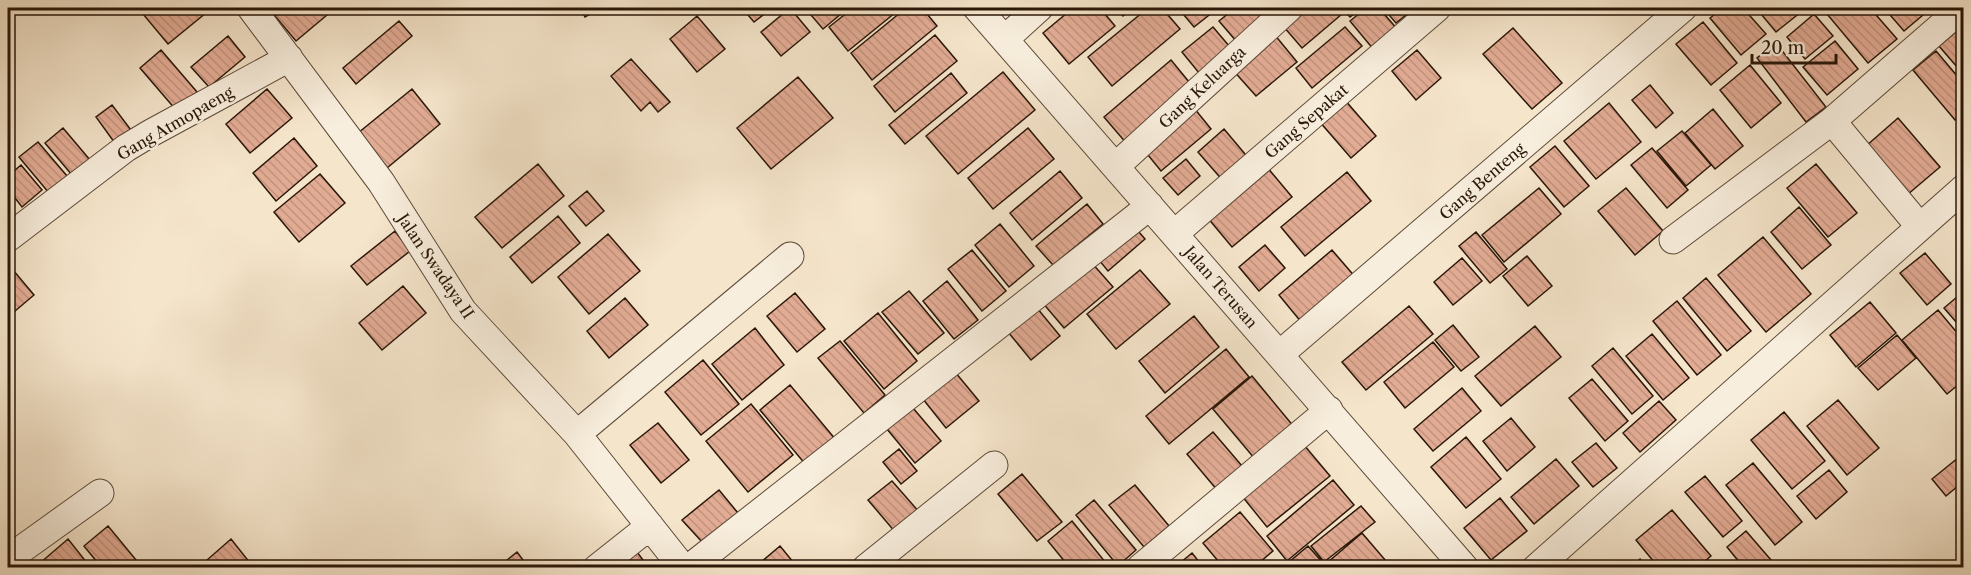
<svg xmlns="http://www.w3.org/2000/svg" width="1971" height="575" font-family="'Libre Caslon Text',serif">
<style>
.building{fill:url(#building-back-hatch);stroke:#2a1708;stroke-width:1.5}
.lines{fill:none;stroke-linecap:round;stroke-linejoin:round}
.minor-casing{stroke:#5d4a39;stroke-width:29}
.minor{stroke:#f8eedd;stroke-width:27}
.labels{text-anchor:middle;stroke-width:4.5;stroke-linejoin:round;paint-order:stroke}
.street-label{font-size:16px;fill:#2a1708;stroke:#f8eedd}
</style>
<defs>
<pattern id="building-back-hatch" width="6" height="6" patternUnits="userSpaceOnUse" patternTransform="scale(1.5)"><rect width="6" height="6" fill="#e2ab94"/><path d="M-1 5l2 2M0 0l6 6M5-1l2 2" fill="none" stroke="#c2927e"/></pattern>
</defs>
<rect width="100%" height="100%" fill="#f5e5cb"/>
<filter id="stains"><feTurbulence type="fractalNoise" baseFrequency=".00333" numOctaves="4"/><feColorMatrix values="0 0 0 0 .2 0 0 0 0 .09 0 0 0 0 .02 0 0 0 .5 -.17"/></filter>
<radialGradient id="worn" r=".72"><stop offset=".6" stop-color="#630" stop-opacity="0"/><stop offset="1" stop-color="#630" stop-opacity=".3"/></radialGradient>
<path class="building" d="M138,8H212L168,44Z
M286,8H320L327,15L296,41L275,16Z
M580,8H601L585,17Z
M742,8H772L754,22Z
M790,8L810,32L781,56L761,32Z
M805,8H848L823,29Z
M853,8H901L848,51L829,27Z
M906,8H922L937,26L872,80L851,53Z
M1073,8H1100L1115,26L1069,64L1043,33Z
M1116,8H1133L1123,16Z
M1148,8H1162L1180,29L1112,86L1088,57Z
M1178,8H1218L1194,27Z
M1235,8H1254L1269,25L1242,48L1219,21Z
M1307,8H1336L1342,14L1302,48L1284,27Z
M1342,8H1362L1350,17Z
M1366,8H1379L1398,30L1374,50L1350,21Z
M1383,8H1415L1396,23Z
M1723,8H1743L1766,34L1741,55L1710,18Z
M1756,8H1806L1776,32Z
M1822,8H1870L1897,39L1868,63Z
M1884,8H1927L1929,10L1904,31Z
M1814,14L1833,36L1805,59L1787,37Z
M697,16L725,49L697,72L670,39Z
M399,21L412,36L356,84L343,68Z
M1703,22L1737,63L1711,85L1676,44Z
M1964,25V75L1939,46Z
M1213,27L1235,53L1204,79L1182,52Z
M1345,27L1362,46L1312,88L1296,68Z
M1513,28L1562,83L1532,109L1483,54Z
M1274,34L1297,62L1256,96L1232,69Z
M935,35L957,61L895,112L874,86Z
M228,36L245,57L209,87L191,67Z
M1835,41L1858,69L1827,95L1803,67Z
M1776,43L1826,107L1806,122L1757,58Z
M161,50L197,92L176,110L140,68Z
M1417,50L1441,78L1416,100L1392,71Z
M1936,51L1964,84V112L1955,120L1913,70Z
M631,59L670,102L658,112L650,102L641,111L611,76Z
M1171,60L1194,88L1127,144L1104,117Z
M1750,65L1781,103L1751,128L1720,90Z
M1003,72L1035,110L958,174L926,136Z
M951,73L967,93L905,144L889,125Z
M798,77L833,118L771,169L737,128Z
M1650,85L1673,113L1656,128L1632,100Z
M267,89L292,118L250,153L226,124Z
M412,89L440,124L387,168L358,133Z
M1344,99L1376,136L1351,158L1319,121Z
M1609,103L1641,142L1596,179L1564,141Z
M112,105L134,134L117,146L96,117Z
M1194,108L1211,129L1161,171L1144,150Z
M1713,109L1743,146L1715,169L1685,133Z
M1898,118L1940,167L1907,195L1866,146Z
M63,128L90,160L72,175L45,143Z
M1028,128L1054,159L993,209L968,178Z
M1224,129L1250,160L1224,182L1198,152Z
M1682,131L1711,165L1686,186L1657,151Z
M294,138L317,166L276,201L253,173Z
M38,142L73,183L54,199L19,157Z
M1555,146L1589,186L1564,207L1530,167Z
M1652,148L1688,190L1667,208L1631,165Z
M1186,159L1200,176L1178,195L1163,178Z
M538,164L564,196L502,248L475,217Z
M1816,164L1857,213L1828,237L1787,188Z
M21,165L42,190L22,207L8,189V176Z
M1267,167L1292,197L1232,247L1207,217Z
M1060,171L1082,198L1032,240L1010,213Z
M1347,172L1371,201L1305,256L1281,227Z
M320,174L345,203L299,242L274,212Z
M1539,188L1561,214L1504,262L1482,235Z
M1626,188L1663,231L1635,255L1598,211Z
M587,191L604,211L586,226L569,206Z
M1087,204L1103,224L1053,265L1036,246Z
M1799,207L1831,245L1802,269L1771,232Z
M558,216L580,243L532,283L510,257Z
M1131,223L1145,239L1108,271L1094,254Z
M1000,224L1034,266L1009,287L975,245Z
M395,231L410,251L367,285L351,266Z
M1476,232L1507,269L1490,283L1459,246Z
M608,234L640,271L589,314L558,277Z
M1763,237L1811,294L1766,332L1718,275Z
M1265,245L1285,268L1259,291L1239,267Z
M972,250L1006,291L982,311L948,269Z
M1332,250L1356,278L1302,323L1279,295Z
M1925,253L1951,284L1927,305L1900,273Z
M1527,256L1552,286L1528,306L1503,276Z
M1462,258L1482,281L1453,305L1434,282Z
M1091,262L1113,287L1064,328L1042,302Z
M8,264L34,295L8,317Z
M1140,270L1170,304L1116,349L1087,314Z
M1706,278L1751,331L1727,351L1683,298Z
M947,281L978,320L954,339L923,301Z
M403,286L426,313L382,350L359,323Z
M909,291L944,333L918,354L882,312Z
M1964,291V331L1944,308Z
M795,293L825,329L797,352L767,316Z
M625,298L648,325L609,358L587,331Z
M1677,301L1721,355L1697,375L1653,321Z
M1870,302L1896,333L1856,367L1830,335Z
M1409,306L1433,334L1366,390L1342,362Z
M1037,308L1060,336L1031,360L1008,332Z
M1938,310L1964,341V380L1947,394L1902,340Z
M878,313L917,361L884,389L844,341Z
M1194,316L1219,347L1165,393L1139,361Z
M1453,325L1479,357L1461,371L1435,340Z
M1535,326L1561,357L1501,406L1475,376Z
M755,328L784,365L742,400L712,364Z
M1652,334L1689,378L1663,400L1626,356Z
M1897,335L1916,358L1878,390L1858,368Z
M840,341L885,395L864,413L818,358Z
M1433,342L1454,367L1405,408L1384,382Z
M1613,348L1653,396L1632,414L1592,366Z
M1226,349L1249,377L1169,444L1146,416Z
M703,360L739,404L701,435L665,392Z
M955,372L979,401L946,428L923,399Z
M1252,376L1299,433L1260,465L1213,409Z
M1592,379L1628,421L1605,441L1569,398Z
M790,385L836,440L806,465L760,410Z
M1462,388L1481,411L1433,451L1414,429Z
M1838,400L1879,448L1847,475L1807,426Z
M1659,401L1676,420L1640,452L1623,433Z
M751,404L793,455L748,492L706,441Z
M913,408L941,441L915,463L887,429Z
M1784,412L1825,461L1792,489L1751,440Z
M1511,418L1535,447L1507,471L1483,441Z
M658,423L689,460L661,483L630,445Z
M1213,432L1248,473L1222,496L1187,454Z
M1466,437L1501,479L1466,508L1431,467Z
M1596,443L1617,468L1593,487L1572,462Z
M1304,445L1330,476L1267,527L1242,496Z
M899,449L917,471L901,484L883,462Z
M1964,453V481L1946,496L1932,479Z
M1556,459L1579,486L1534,524L1511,497Z
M1753,463L1802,522L1775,545L1726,485Z
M1829,470L1847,492L1816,519L1797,496Z
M1022,474L1062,522L1037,541L998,494Z
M1705,476L1742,521L1723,537L1685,492Z
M1333,480L1354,505L1287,561L1267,536Z
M892,481L920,513L896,533L868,500Z
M1135,485L1169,526L1144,547L1109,505Z
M719,490L738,513L703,543L682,520Z
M1500,498L1527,531L1491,560L1464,528Z
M1094,500L1136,550L1118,566L1076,515Z
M1361,506L1375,522L1324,562L1311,546Z
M1672,510L1711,556L1697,568H1659L1636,540Z
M1240,512L1273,551L1253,568H1224L1203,543Z
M1072,521L1110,568H1070L1048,541Z
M108,526L141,566L139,568H102L84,546Z
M1746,531L1771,560L1762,568H1744L1727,547Z
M1362,533L1392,568H1321Z
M68,539L91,568H44L40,563Z
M231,539L254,568H213L207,560Z
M780,546L798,568H754Z
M1308,546L1324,564L1319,568H1282Z
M517,552L529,568H497Z
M637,552L649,568H618Z
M1192,553L1204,568H1174Z
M1640,559L1648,568H1630Z"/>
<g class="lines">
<defs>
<path id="minor" d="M251,8L381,182L463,311L577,434L683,568
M977,8L1465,568
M1005,39L1039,8
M1116,166L1289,8
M1920,227L1832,121L1962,8
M1174,234L1437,8
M8,238L126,148L151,133L289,58
M1673,240L1832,121
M1280,354L1683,8
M577,434L790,256
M8,559L100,493
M597,568L650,526
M689,568L1150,206
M866,568L994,465
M1140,568L1329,410
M1536,568L1964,188"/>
</defs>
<use href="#minor" class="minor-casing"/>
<use href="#minor" class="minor"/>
</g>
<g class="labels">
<g class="street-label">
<text transform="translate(1202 87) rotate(-43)" y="6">Gang Keluarga</text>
<text transform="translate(1306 121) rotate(-41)" y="6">Gang Sepakat</text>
<text transform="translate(175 123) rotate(-30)" y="6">Gang Atmopaeng</text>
<text transform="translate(1482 181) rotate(-41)" y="6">Gang Benteng</text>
<text transform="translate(436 266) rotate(56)" y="6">Jalan Swadaya II</text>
<text transform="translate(1221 287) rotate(49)" y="6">Jalan Terusan</text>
</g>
</g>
<rect width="1971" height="575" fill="none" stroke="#f5e5cb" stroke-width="30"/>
<rect x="9" y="9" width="1953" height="557" fill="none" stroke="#2a1708" stroke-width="3"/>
<rect x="15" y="15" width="1941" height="545" fill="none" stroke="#2a1708" stroke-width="1.5"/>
<path d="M1752 54v9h84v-9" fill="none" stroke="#2a1708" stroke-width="3"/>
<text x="1761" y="54" font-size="18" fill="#2a1708" stroke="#f8eedd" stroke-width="4.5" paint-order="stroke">20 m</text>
<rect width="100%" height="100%" filter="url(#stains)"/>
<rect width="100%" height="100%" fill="url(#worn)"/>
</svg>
